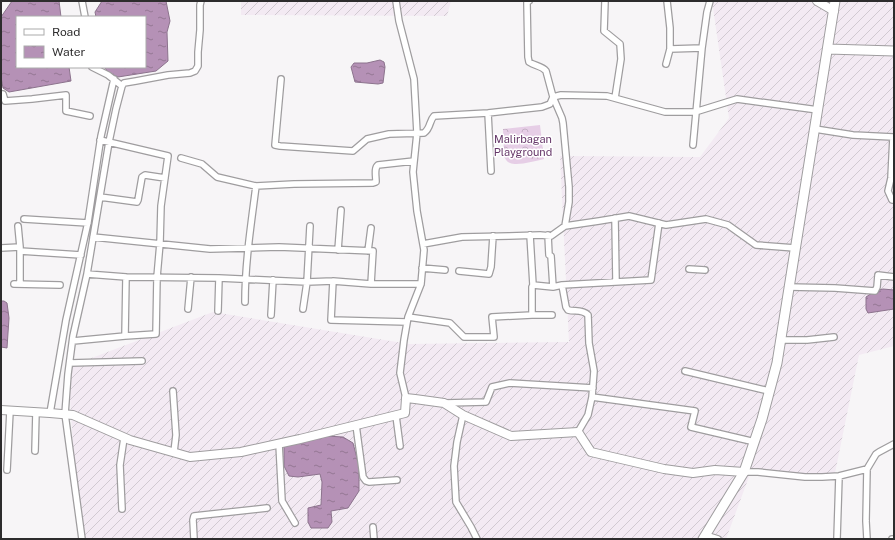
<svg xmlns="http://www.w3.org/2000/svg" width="895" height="540" font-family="'Public Sans',sans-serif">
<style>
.industrial{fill:url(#industrial-furrows)}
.forest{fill:url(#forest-crowns)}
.water{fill:url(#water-ripples);stroke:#8c738d}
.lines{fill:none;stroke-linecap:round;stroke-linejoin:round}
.street-casing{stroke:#9f9d9f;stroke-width:8}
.secondary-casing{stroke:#9f9d9f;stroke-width:10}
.primary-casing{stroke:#9f9d9f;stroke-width:11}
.street{stroke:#fff;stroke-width:5.5}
.secondary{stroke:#fff;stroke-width:8}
.primary{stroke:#fff;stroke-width:9}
.labels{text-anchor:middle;stroke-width:3;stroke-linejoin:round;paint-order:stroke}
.park-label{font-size:11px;fill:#663869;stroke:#fff}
</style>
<defs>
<pattern id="industrial-furrows" width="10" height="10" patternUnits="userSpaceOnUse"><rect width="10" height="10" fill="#f3eaf3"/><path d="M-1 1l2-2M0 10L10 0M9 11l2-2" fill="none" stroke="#d1c9d1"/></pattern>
<pattern id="forest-crowns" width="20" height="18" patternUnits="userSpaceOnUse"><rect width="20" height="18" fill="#e6cee6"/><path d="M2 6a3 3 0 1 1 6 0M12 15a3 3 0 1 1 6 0" fill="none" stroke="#c6b1c6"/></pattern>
<pattern id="water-ripples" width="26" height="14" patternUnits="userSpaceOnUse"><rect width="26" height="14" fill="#b591b6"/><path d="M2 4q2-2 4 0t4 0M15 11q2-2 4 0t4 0" fill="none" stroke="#947794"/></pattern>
</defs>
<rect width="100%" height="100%" fill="#f7f5f7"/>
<path class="industrial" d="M241,1H451L447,16L241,15Z
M712,1H894V176L889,195H894V346L859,355L835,473L792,475L750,474L726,539H79L68,367L213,312L409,344L569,342L560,156L700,157L729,118Z"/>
<path class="forest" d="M540,125L544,159C535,161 518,166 510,163C507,162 505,159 504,156L503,129Z"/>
<path class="water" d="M12,1H59L61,17H17V67H69L71,81L9,92L3,88L1,77V17Z
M102,1H166L170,21L167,32L168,61L156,71L118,77L109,73L104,67H145V17H96L95,12Z
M380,60L384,62L385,67L383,83L378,84L355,82L351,67L354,63H367Z
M883,289L894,290V309L868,313L866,309V297L875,291Z
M1,301H4L7,303L9,318L7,348L1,347Z
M326,436L343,437L353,443L359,466V491L348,508L331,511L332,522L328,528H311L308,522V508L321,505L322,482L320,474L298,477L289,476L284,466V445Z"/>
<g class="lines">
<defs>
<path id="street" d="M82,1L85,17
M396,1L399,21L414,79L417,133L413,172L417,211L424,250L421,284L408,317L404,340L400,373L406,398
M529,1L527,2V4L528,57L529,62C535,66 542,66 546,71L553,97L562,118L563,123L569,187V202L565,226
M605,1L604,31L620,44L621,59L615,98
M670,49L702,48
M666,64L670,49V28L667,1
M92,67L108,75L122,86
M281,79L275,145L280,146L353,151L367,139L389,134L424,133C431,128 429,121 434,116L488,113L542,107L550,104L553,97L561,95L607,96L665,112H695L737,99L818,110
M1,94H3L5,101L32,99L66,95V111L90,116
M488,113L491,171
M815,129L853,135L893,137L891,178L888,191L892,200H894
M100,140L168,156L161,206L160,243L157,277L156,334L125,336L126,277L219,278L307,282L333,281L371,284H421
M693,145L702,48L707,12L710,1
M181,158L202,164L217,177L256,186L294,184L373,183L376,182C376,176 374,168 378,165L414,161
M100,197L137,202L138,200L142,177L145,175L165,178
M615,218L616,281
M24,219L88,223
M18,226L20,247V284
M548,235L549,255L551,256L553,287
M93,237L210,249L279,247L373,251L371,284
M423,244L462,237L509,236L540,235L551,236L565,226L599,221L629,216L666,225L706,219L728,225L756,245L795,248
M1,248L20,247
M338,250L341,210
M20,251L81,255
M368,251L371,228
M422,268L445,270
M689,269L705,270
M459,271L489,274L491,267L493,236
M87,274L109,142L116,109L122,86L124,83L136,81L168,75L190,73L195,71L198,66V52L200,30V5L201,1
M333,281L331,320L407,322
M14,284L60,285
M533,285L553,287L562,285L651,280L659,223
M562,285L566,307L568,310C575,312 582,309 588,315L589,343L594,371L592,397L588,415L578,432
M789,287L835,288L875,291L877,287L878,275L894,277
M245,302C245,263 251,225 256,186
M188,309L191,277
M303,309L307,282L310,226
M218,311L219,278
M271,315L273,280
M532,315H552
M408,317L450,323L464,337H494L492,317L532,315V287L533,285L530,235
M780,340H807L834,337
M73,341L125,336
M70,363L142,361
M685,371L769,391
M173,391L176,435L174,452
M592,397L695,411L691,427L755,442
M445,403L486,402L492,387L510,383L593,388
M50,413L66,320L88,222L101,136L114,79
M463,415L457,442L454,466L456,502L471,527L477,539
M396,416L400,446
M356,425L363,477L366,481L369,482L397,480
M279,444L282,501L295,523
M35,451L36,412
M867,469L866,521L867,539
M7,470L10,411
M744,472H758L805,477H822L839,476L867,469L876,454L879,452L894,444
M122,509L120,465L124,438
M373,527L374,539
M705,535L718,539
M82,539L65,414L68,374L73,336L87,274L126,277
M194,539L193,520L194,516L267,508
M837,539L839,476
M892,539H894"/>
<path id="secondary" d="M817,1L834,11
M1,410L50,413L73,415L130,440L190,457L241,452L300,439L405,413L406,398L415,399L444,403L463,415L511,436L578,432L591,452L664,469L693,473L715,470L744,472"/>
<path id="primary" d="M828,49L894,51
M703,539L744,472L762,419L777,363L835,1"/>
</defs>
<use href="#street" class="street-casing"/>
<use href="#secondary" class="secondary-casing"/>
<use href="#primary" class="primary-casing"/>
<use href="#street" class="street"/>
<use href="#secondary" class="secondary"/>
<use href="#primary" class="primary"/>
</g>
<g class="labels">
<g class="park-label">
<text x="523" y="143">Malirbagan<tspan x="523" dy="13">Playground</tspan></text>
</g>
</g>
<rect width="895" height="540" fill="none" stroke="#2d2c2d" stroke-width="4"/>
<rect x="16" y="16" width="130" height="52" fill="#ffffff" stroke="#ababab"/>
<rect x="24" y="29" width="20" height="6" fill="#ffffff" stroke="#ababab"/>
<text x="52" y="36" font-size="12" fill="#2d2c2d">Road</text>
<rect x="24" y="46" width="20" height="12" fill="url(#water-ripples)" stroke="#ababab"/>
<text x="52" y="56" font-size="12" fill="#2d2c2d">Water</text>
</svg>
